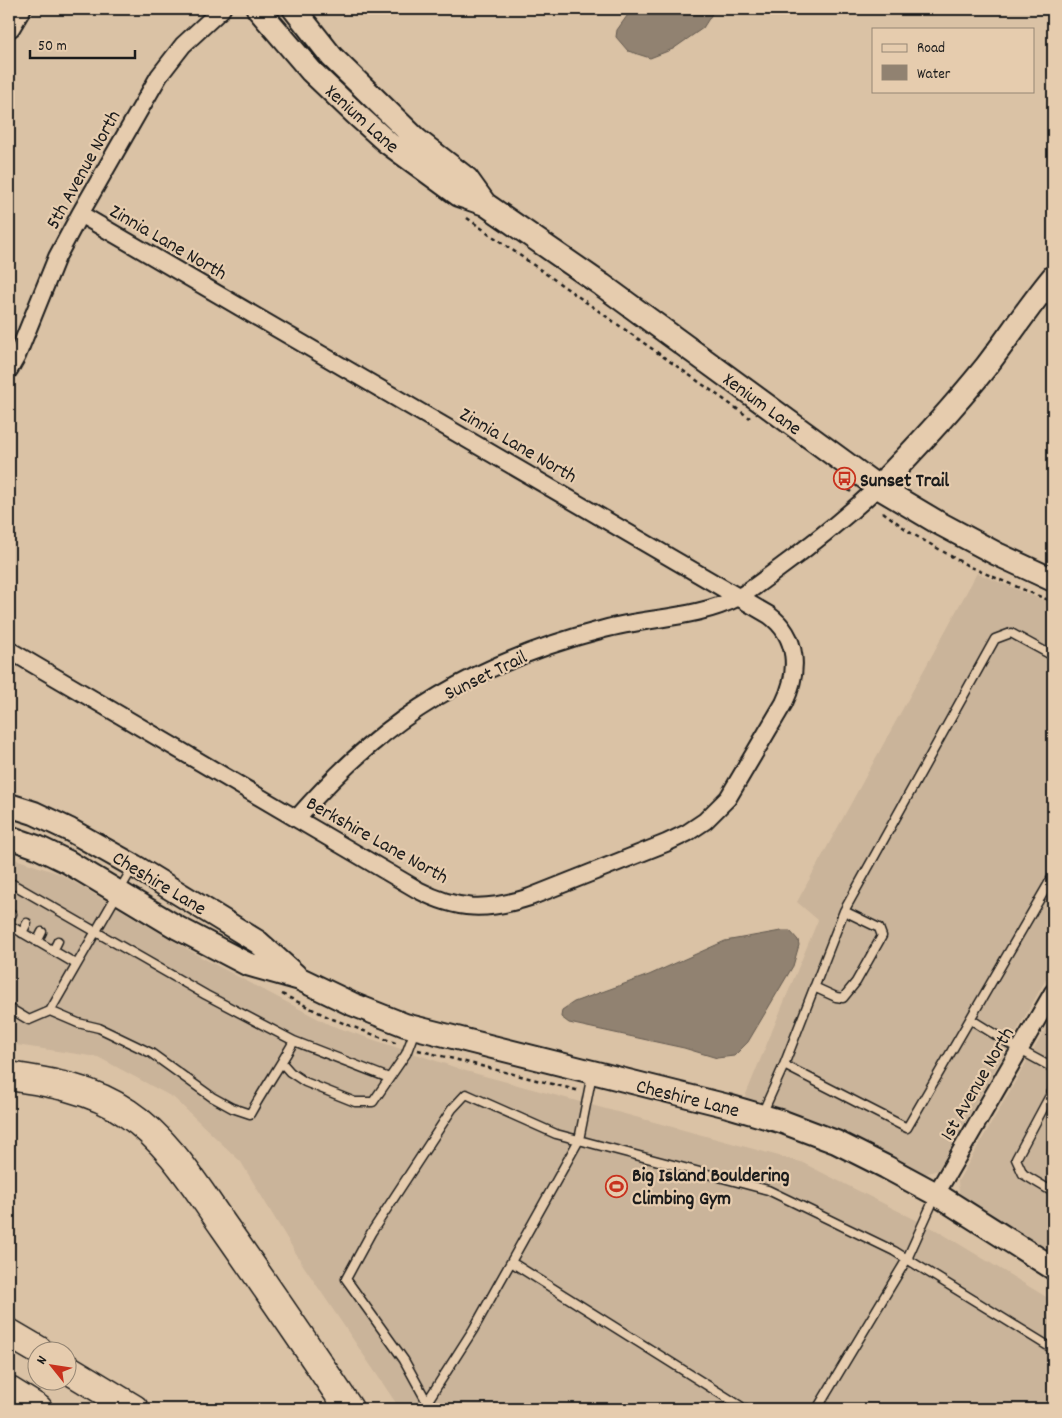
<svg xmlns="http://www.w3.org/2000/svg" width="1062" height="1418" font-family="Dekko,sans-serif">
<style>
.built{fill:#cab49a}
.water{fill:#918271;stroke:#62594f}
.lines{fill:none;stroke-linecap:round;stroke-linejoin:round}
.lane-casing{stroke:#1c1c1c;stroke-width:11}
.street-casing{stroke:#1c1c1c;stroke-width:20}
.secondary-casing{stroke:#1c1c1c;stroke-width:26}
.highway-casing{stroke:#1c1c1c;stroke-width:31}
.path{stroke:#1c1c1c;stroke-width:2.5;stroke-dasharray:4 4;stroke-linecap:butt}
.lane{stroke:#e6ccae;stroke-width:8}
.street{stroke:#e6ccae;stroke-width:16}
.secondary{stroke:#e6ccae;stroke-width:22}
.highway{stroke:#e6ccae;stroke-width:28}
.labels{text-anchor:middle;stroke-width:4.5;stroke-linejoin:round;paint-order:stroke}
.street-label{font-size:20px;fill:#1c1c1c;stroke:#e6ccae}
.poi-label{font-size:20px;font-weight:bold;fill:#1c1c1c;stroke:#e6ccae;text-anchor:start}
</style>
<rect width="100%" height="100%" fill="#dac2a5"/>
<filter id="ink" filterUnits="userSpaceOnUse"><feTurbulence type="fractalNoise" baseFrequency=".02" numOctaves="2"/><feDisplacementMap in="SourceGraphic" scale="10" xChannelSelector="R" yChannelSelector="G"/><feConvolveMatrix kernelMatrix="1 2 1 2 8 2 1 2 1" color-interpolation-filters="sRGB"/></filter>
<g filter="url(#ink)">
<path class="built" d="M977,573L1053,604V967L938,1170L925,1174L835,1130L744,1099L818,920L797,902Z
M9,857L60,874L201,957L330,1025L466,1071L801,1162L936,1230L1053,1301V1409H400L303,1265L241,1162L174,1098L98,1057L9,1044Z
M1053,1016V1256L964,1201L959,1193L958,1181Z"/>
<path class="water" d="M632,9H715L703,28L673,49L650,58L628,51L616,37L617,30Z
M781,931H790L798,940L799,945L793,966L748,1042L734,1056L717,1058L684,1048L569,1023L561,1017L562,1010L574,1002L649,975L725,941Z"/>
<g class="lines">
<defs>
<path id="lane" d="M1040,296L1053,303
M9,882L206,995L294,1041C280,1066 264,1089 250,1114L232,1108L212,1097L151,1053L99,1028L78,1023L50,1011
M9,920L12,914
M9,925L76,964
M22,933L27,923
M37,942L42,932
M53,951L58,941
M814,987L836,997L843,998L856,982L882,936L879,928L844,911
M9,1008L29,1020L50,1011L133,867
M970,1019L1020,1050L1053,1068
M294,1041L389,1078
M282,1063L290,1072L305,1082L355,1102H373L406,1054L415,1030
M784,1065L907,1128L1053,876
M1053,1090L1016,1159L1023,1174L1053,1192
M762,1114L784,1065L844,911L995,639L1011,633L1053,656
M511,1262L745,1409
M427,1402L473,1330L579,1140L592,1074
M434,1409L427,1402L404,1360L346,1279L371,1233L452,1109L466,1094L556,1134L768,1190L894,1251L1053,1349
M817,1409L907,1259L935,1197"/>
<path id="street" d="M9,370L17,356L57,257L80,214L159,76L183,45L222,9
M9,650L418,890C458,911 487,911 530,897L666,843L687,833L705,821L728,798L784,703C799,672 799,637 769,615L80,214
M297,818C319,793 343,768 369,746C436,688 519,651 604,629C648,617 697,619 739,597C751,590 762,581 773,573C810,546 845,518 878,487
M936,1194L1053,992"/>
<path id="secondary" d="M258,9L311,71L357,115L388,143L459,195L485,204L602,285L878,487L937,522L997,554L1053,580
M294,9L332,57L417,140L467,179L485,204
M9,26L19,9
M878,487C915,449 952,409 985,368C1008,338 1029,306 1053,277
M9,805L34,813L70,830L134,866L258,942L295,975
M9,837L37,847L68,862L178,928L247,964L300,979L352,1004L405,1025L728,1106L783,1122L836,1142L886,1167L936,1194L1053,1268"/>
<path id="highway" d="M9,1076C49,1082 93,1089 127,1113C169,1141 196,1187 225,1228C267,1288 308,1348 349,1409
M9,1333L38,1350
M68,1369L134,1409
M9,1391L38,1409"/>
</defs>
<use href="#lane" class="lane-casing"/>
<use href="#street" class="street-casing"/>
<use href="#secondary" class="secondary-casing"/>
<use href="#highway" class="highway-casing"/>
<path class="path" d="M467,218L750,418
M842,484L851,492
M883,512L911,533L970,567L1053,602
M282,994L330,1018L398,1044
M418,1050L580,1091"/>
<use href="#lane" class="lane"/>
<use href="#street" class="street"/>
<use href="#secondary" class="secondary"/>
<use href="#highway" class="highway"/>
</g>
</g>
<defs>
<symbol id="bus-ring" viewBox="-11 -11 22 22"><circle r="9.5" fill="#e6ccae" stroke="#c8321e" stroke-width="1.5"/><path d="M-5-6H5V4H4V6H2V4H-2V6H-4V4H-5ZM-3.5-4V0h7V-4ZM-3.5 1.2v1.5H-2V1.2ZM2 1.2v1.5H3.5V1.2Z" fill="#c8321e"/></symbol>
<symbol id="stadium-ring" viewBox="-11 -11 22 22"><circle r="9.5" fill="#e6ccae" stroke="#c8321e" stroke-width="1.5"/><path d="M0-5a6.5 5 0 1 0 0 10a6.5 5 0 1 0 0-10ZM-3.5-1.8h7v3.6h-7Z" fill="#c8321e"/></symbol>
</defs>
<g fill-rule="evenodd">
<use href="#bus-ring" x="832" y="466" width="25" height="25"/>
<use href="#stadium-ring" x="604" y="1174" width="25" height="25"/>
</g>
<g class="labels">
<g class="street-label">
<text transform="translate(363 118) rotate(42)" y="7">Xenium Lane</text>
<text transform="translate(82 169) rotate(-61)" y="7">5th Avenue North</text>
<text transform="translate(169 241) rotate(30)" y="7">Zinnia Lane North</text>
<text transform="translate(763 403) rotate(36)" y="7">Xenium Lane</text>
<text transform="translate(519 444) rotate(30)" y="7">Zinnia Lane North</text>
<text transform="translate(485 674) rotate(-26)" y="7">Sunset Trail</text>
<text transform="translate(378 839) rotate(29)" y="7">Berkshire Lane North</text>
<text transform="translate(160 882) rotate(31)" y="7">Cheshire Lane</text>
<text transform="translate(976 1083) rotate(-60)" y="7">1st Avenue North</text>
<text transform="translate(688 1097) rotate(14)" y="7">Cheshire Lane</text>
</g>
<g class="poi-label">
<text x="860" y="486">Sunset Trail</text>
<text x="632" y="1181">Big Island Bouldering<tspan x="632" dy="23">Climbing Gym</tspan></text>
</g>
</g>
<rect width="1062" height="1418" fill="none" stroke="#e6ccae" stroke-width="30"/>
<rect x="15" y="15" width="1032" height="1388" fill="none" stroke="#1c1c1c" stroke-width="2" filter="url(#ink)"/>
<rect x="872" y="28" width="162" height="65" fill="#e6ccae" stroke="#958674"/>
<rect x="882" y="44" width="25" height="8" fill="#e6ccae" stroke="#958674"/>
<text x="917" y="52" font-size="15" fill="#1c1c1c">Road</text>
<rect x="882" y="65" width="25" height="15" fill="#918271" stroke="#958674"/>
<text x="917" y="78" font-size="15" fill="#1c1c1c">Water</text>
<g transform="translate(52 1366) rotate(300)"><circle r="24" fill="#e6ccae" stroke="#958674"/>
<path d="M0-4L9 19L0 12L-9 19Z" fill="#c8321e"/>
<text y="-8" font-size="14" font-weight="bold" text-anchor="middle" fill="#1c1c1c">N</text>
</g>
<path d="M30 50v8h105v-8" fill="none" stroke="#1c1c1c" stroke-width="2.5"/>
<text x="38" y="50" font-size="15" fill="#1c1c1c" stroke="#e6ccae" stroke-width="4" paint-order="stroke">50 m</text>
</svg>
